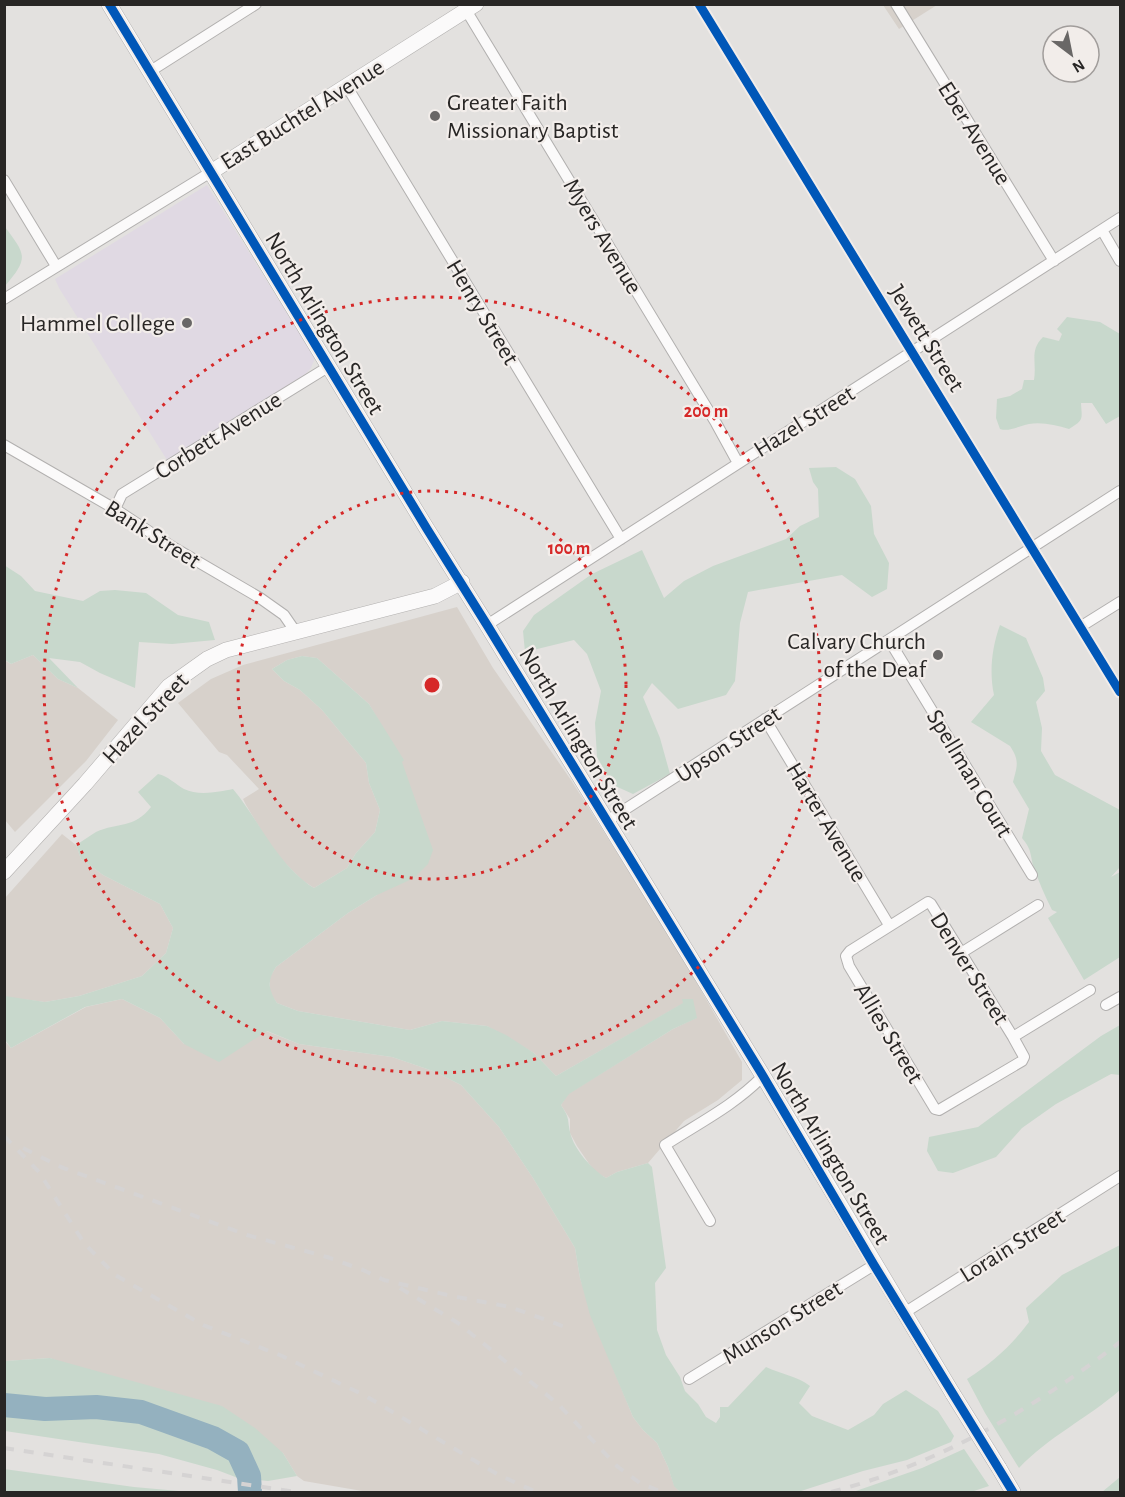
<svg xmlns="http://www.w3.org/2000/svg" width="1125" height="1497" font-family="'Alegreya Sans',sans-serif">
<style>
.built{fill:#d7d1cb}
.education{fill:#e0d9e3}
.green{fill:#c8d8cc}
.lines{fill:none;stroke-linecap:round;stroke-linejoin:round}
.river{stroke:#94b1bf;stroke-width:24}
.street-casing{stroke:#b2b0af;stroke-width:12}
.secondary-casing{stroke:#b2b0af;stroke-width:16}
.street{stroke:#fbfafa;stroke-width:10}
.secondary{stroke:#fbfafa;stroke-width:15}
.rail{stroke:#d5d3d3;stroke-width:4;stroke-dasharray:10 10;stroke-linecap:butt}
.secondary-bridge-casing{stroke:#b2b0af;stroke-width:16;stroke-linecap:butt}
.secondary-bridge{stroke:#fbfafa;stroke-width:15}
.cycleway-casing{stroke:#f2edea;stroke-width:13}
.cycleway{stroke:#0057b8;stroke-width:9}
.ring{fill:none;stroke:#d62828;stroke-width:3;stroke-dasharray:3 6}
.poi-dot{fill:#696766;stroke:#f2edea;stroke-width:2}
.labels{text-anchor:middle;stroke-width:4.5;stroke-linejoin:round;paint-order:stroke}
.poi-label{font-size:24px;fill:#282625;stroke:#f2edea;text-anchor:end}
.street-label{font-size:24px;fill:#282625;stroke:#f2edea}
.centre{fill:#d62828;stroke:#f2edea;stroke-width:3}
.ring-label{font-size:18px;text-anchor:middle;font-weight:bold;fill:#d62828;stroke:#f2edea;stroke-width:4.5;stroke-linejoin:round;paint-order:stroke}
</style>
<rect width="100%" height="100%" fill="#e3e1df"/>
<path class="built" d="M883,5H937L899,29Z
M457,607L493,668L571,780L671,938L742,1062V1080L718,1100L684,1121L648,1163L617,1172L606,1178L594,1171L577,1146L570,1133V1119L561,1105L568,1094L673,1029L696,1018L682,1000L684,1003L556,1076L534,1053L487,1026L442,1021L410,1030L298,1011L277,1003L270,993V977L276,967L348,913L377,895L402,761L369,704L317,658L302,656L287,660L272,669L284,681L300,690L322,710L366,763L369,783L380,810L375,832L356,853L347,868L314,888L302,880L283,861L267,840L246,805L243,799L259,789L227,755L219,752L178,703L211,679L243,665Z
M33,655L58,679L78,688L118,720L86,761L15,832L5,820L4,660L11,664Z
M62,834L76,845L81,859L103,875L160,904L173,928L166,953L142,976L79,996L45,1002L6,997L5,898Z
M122,999L160,1018L184,1044L266,1031L299,1044L392,1057L433,1071L461,1085L499,1127L533,1178L575,1248L580,1278L599,1334L633,1417L643,1430L657,1443L668,1467L674,1485L680,1492H368L304,1481L297,1476L283,1453L50,1358L5,1361L4,1040L11,1048L86,1007Z"/>
<path class="education" d="M207,185L315,358L311,368L300,380L167,460L59,288L55,279Z"/>
<path class="green" d="M5,227C26,255 29,258 5,286Z
M1067,317L1100,322L1120,334V416L1106,424L1092,403H1081C1082,420 1084,420 1069,429C1056,425 1042,422 1029,424C1019,426 1009,432 1000,429L996,418L997,399L1010,396L1022,389L1024,380H1034C1037,362 1029,351 1043,337L1059,341L1062,334L1057,329Z
M836,467L855,479L871,506L874,534L889,563L887,589L872,597L842,575L748,592L740,623L735,681L726,695L678,709L652,683L643,697L660,738L670,774L633,794L613,785L597,757L595,723L601,691L587,654L574,640L525,652L523,631L534,615L592,574L642,550L664,598L684,581L713,566L786,539L800,526L819,517L818,489L813,482L809,468Z
M4,565L21,576L35,591L83,601L100,591L115,590L146,593L178,615L209,622L215,640L172,644L139,642L135,688L100,673L80,662L49,658L78,688L58,679L33,655L11,664L5,660Z
M1000,625L1026,638L1043,678L1045,691L1036,702L1042,728L1041,751L1055,775L1120,810V867L1111,877L1120,872V957L1084,980L1048,918L1057,912L1052,910C1045,896 1038,880 1033,865C1030,852 1031,849 1022,838L1029,809L1013,782C1017,766 1020,761 1010,746L971,722L994,695C989,672 992,647 1000,625Z
M302,656L317,658L369,704L404,760L402,762L433,850L428,864L414,878L377,895L348,913L276,967C267,981 268,989 277,1003L298,1011L410,1030L442,1021L487,1026L506,1035L534,1053L556,1076L683,1003L682,999H693L697,1018L673,1029L569,1094L561,1105C570,1119 567,1117 570,1132C574,1150 592,1169 606,1178L617,1172L648,1163L652,1167L666,1268L655,1283L657,1330L666,1355L680,1377L685,1391L698,1404L706,1417L716,1423L720,1417V1407H728L766,1367C781,1374 797,1376 810,1386L799,1403L812,1416L848,1430L874,1415L883,1404L906,1390L938,1411L954,1436L951,1442L907,1460L863,1471L798,1492H680L674,1486L668,1467L657,1443L643,1430L633,1417L590,1315L580,1278L575,1248L533,1178L499,1127L461,1085L433,1071L392,1057L299,1044L267,1031L219,1062L184,1044L160,1018L122,999L85,1007L11,1048L5,1040V996L45,1002L79,996L142,976L166,953L173,928L160,904L103,875L81,859L76,845C83,841 89,836 96,832C118,822 134,829 151,807L138,792L158,774C168,776 175,784 184,789C198,796 219,792 233,789C261,823 276,863 314,888L347,868L356,853L375,832L380,810L369,783L366,763L322,710L300,690L284,681L272,669L287,660Z
M1120,1025V1075L1111,1074L1056,1104L1022,1128L996,1157L953,1173L938,1171L927,1151L929,1137L978,1127L1101,1036Z
M1120,1245V1390C1088,1418 1048,1437 1019,1468L985,1413L967,1379C992,1363 1011,1346 1029,1322L1026,1308L1062,1275Z
M50,1358L222,1406L255,1428L283,1453L297,1476L268,1481L238,1478L217,1470L159,1454L5,1431V1361Z
M964,1449L989,1486L971,1492H853L922,1468Z
M4,1469L134,1487L190,1492H5Z
M1120,1477V1492H1102Z"/>
<g class="lines">
<path class="river" d="M4,1405L45,1409L96,1407L141,1412L213,1438L238,1452L249,1476L250,1492"/>
<defs>
<path id="street" d="M699,4L1120,692
M896,4L1054,261
M466,10L716,423L738,463
M149,72L256,4
M346,85L621,539
M4,180L56,266
M1102,230L1120,261
M4,299L211,172
M4,445L115,509L171,546L260,598L284,615L295,631
M115,509L122,494L328,367
M487,625L1120,218
M1080,627L1120,602
M889,640L1032,875
M765,719L889,925
M607,821L1120,491
M928,902L931,904L1013,1037L1024,1057L1022,1061L939,1110L935,1109L849,966L846,956L850,951Z
M961,953L1038,905
M1106,1005L1120,997
M1013,1037L1090,990
M710,1221L665,1145C699,1123 735,1105 763,1076
M904,1313L1120,1176
M689,1379L874,1265"/>
<path id="secondary" d="M109,4L427,529L487,625L763,1076L953,1394
M211,172L476,4
M4,872L85,784L169,686L207,659L226,650L435,596L462,582
M999,1468L1013,1492"/>
</defs>
<use href="#street" class="street-casing"/>
<use href="#secondary" class="secondary-casing"/>
<use href="#street" class="street"/>
<use href="#secondary" class="secondary"/>
<path class="rail" d="M4,1136L39,1172L84,1243L115,1275L203,1325L282,1356L364,1395L497,1474L536,1492
M23,1148L61,1167L247,1235L327,1257L363,1270L384,1280L452,1296L510,1307L571,1329
M400,1288L458,1323L558,1404L618,1467L640,1483L662,1492
M4,1448L296,1492
M831,1492C936,1465 1036,1408 1120,1342"/>
<defs>
<path id="secondary-bridge" d="M953,1394L999,1468"/>
</defs>
<use href="#secondary-bridge" class="secondary-bridge-casing"/>
<use href="#secondary-bridge" class="secondary-bridge"/>
<defs>
<path id="cycleway" d="M109,4L427,529L487,625L763,1076L874,1265L1013,1492
M699,4L1120,692"/>
</defs>
<use href="#cycleway" class="cycleway-casing"/>
<use href="#cycleway" class="cycleway"/>
</g>
<g class="ring">
<circle cx="432" cy="685" r="194"/>
<circle cx="432" cy="685" r="388"/>
</g>
<g class="poi-dot">
<circle cx="435" cy="116" r="6"/>
<circle cx="187" cy="323" r="6"/>
<circle cx="938" cy="655" r="6"/>
</g>
<g class="labels">
<g class="poi-label">
<text x="447" y="110" text-anchor="start">Greater Faith<tspan x="447" dy="28">Missionary Baptist</tspan></text>
<text x="175" y="331">Hammel College</text>
<text x="926" y="649">Calvary Church<tspan x="926" dy="28">of the Deaf</tspan></text>
</g>
<g class="street-label">
<text transform="translate(302 114) rotate(-32)" y="8">East Buchtel Avenue</text>
<text transform="translate(975 133) rotate(58)" y="8">Eber Avenue</text>
<text transform="translate(603 236) rotate(59)" y="8">Myers Avenue</text>
<text transform="translate(483 312) rotate(59)" y="8">Henry Street</text>
<text transform="translate(325 323) rotate(59)" y="8">North Arlington Street</text>
<text transform="translate(927 338) rotate(58)" y="8">Jewett Street</text>
<text transform="translate(804 421) rotate(-32)" y="8">Hazel Street</text>
<text transform="translate(218 435) rotate(-32)" y="8">Corbett Avenue</text>
<text transform="translate(153 534) rotate(32)" y="8">Bank Street</text>
<text transform="translate(145 718) rotate(-47)" y="8">Hazel Street</text>
<text transform="translate(579 738) rotate(59)" y="8">North Arlington Street</text>
<text transform="translate(728 744) rotate(-33)" y="8">Upson Street</text>
<text transform="translate(970 773) rotate(59)" y="8">Spellman Court</text>
<text transform="translate(827 822) rotate(59)" y="8">Harter Avenue</text>
<text transform="translate(970 968) rotate(58)" y="8">Denver Street</text>
<text transform="translate(889 1033) rotate(59)" y="8">Allies Street</text>
<text transform="translate(831 1153) rotate(59)" y="8">North Arlington Street</text>
<text transform="translate(1012 1245) rotate(-32)" y="8">Lorain Street</text>
<text transform="translate(782 1322) rotate(-32)" y="8">Munson Street</text>
</g>
</g>
<circle cx="432" cy="685" r="9" class="centre"/>
<g class="ring-label">
<text x="706" y="417">200 m</text>
<text x="569" y="554">100 m</text>
</g>
<rect width="1125" height="1497" fill="none" stroke="#282625" stroke-width="12"/>
<g transform="translate(1071 54) rotate(148)"><circle r="28" fill="#f2edea" stroke="#a19d9b" stroke-width="1.5"/>
<path d="M0-4.5L10 22L0 15L-10 22Z" fill="#696766"/>
<text y="-9" font-size="16" font-weight="bold" text-anchor="middle" fill="#282625">N</text>
</g>
</svg>
